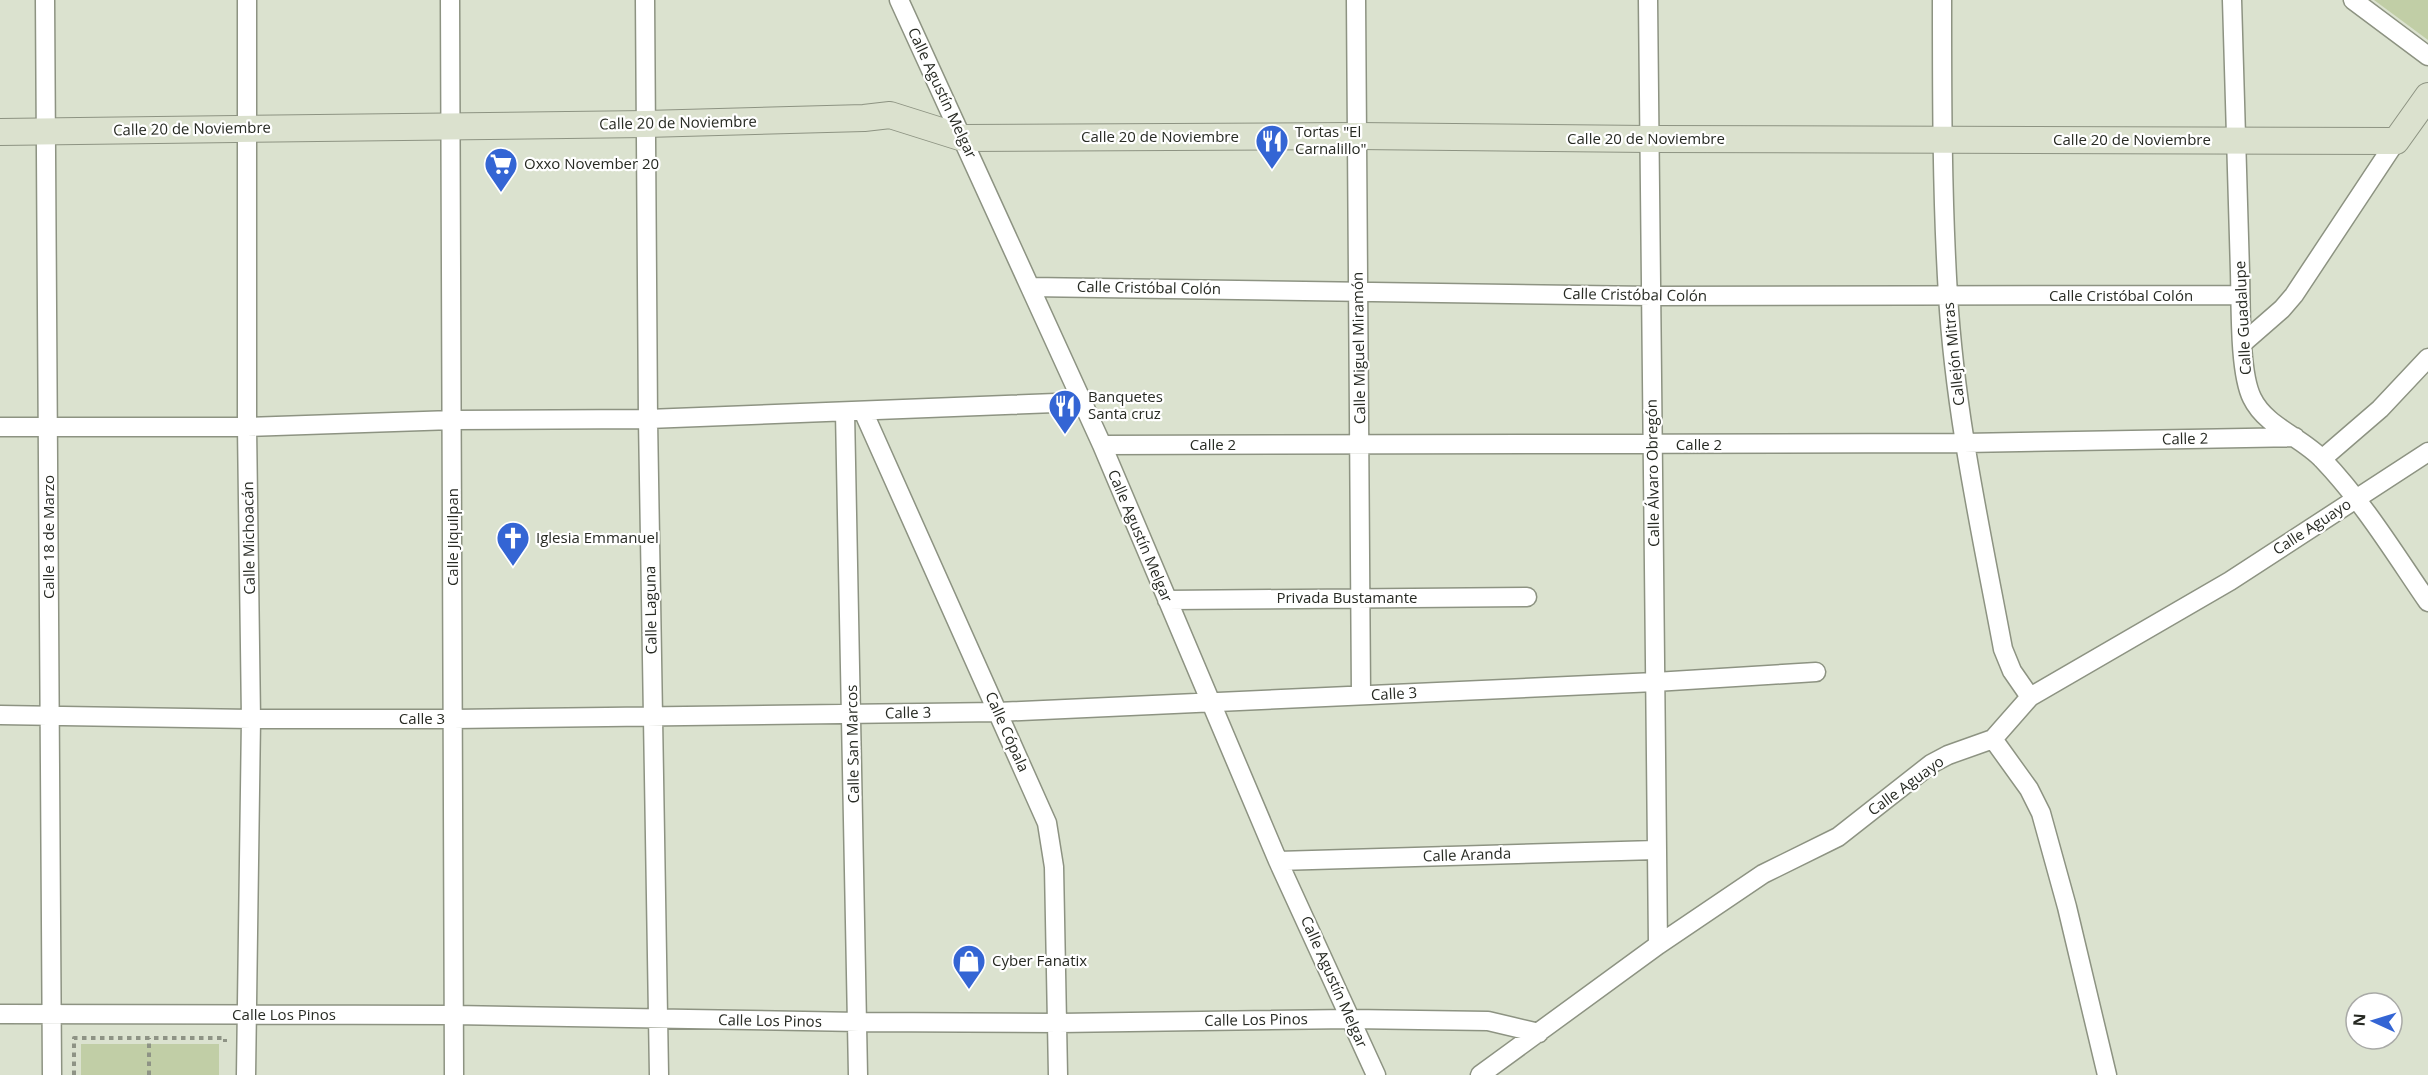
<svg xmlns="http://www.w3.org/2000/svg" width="2428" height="1075" font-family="'Open Sans',sans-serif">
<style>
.green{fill:#c1cea6}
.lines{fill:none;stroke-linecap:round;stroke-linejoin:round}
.street-casing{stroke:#8d9382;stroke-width:21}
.secondary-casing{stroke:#8d9382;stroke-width:28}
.path{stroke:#8e9385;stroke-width:4;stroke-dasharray:4.5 4.5;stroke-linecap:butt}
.street{stroke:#fff;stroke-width:18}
.secondary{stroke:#dbe1ce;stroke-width:26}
.labels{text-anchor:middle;stroke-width:4.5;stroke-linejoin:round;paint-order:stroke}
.street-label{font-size:15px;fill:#272a23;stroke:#fff}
.poi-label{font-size:15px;fill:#272a23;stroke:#fff;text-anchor:start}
</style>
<rect width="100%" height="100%" fill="#dbe2cf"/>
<path class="green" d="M2374,0H2428V40Z
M81,1044H219V1075H81Z"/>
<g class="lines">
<defs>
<path id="street" d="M45,0L52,1075
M450,0L454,1075
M645,0L648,419L659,1075
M899,0L1102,445L1278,861L1376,1075
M1356,0L1361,695
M1648,0L1658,945
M1942,0C1942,98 1942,197 1948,295C1955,414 1981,531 2003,649L2012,671L2030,697
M2232,0C2235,91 2237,181 2240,272C2241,303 2239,372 2252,398C2266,427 2302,437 2323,460C2364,503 2395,554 2428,602
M2353,0L2428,56
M1030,287L1651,296L2240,295
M2243,343L2282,309L2294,295L2396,141
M863,411L1047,823L1054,867L1058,1075
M845,412L858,1075
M0,427H247L453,420L648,419L1082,402
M1102,445L1964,443L2295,437
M2322,459L2380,409L2428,358
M1167,600L1527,597
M0,715L251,719H453L998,712L1655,682L1816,672
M1993,739L2029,789L2041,813L2067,907L2107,1075
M1278,861L1656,850
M0,1014L454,1015L859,1022L1059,1023L1351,1019L1488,1021L1539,1033
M246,1075L251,719L247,427V0
M1480,1075L1658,945L1763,874L1838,837L1931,764L1948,755L1993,739L2030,697L2230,581L2428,452"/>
<path id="secondary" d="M0,132L646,124L864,118L890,115L963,138L1358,136L1649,139L2396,141L2428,96"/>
</defs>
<use href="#street" class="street-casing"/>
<use href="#secondary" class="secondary-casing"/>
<path class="path" d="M74,1075V1038H225V1042
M149,1075V1038"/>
<use href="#street" class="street"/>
<use href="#secondary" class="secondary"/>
</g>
<defs>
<symbol id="restaurant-pin" viewBox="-11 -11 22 30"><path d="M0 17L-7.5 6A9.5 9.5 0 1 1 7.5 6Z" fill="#3465d4" stroke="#fff"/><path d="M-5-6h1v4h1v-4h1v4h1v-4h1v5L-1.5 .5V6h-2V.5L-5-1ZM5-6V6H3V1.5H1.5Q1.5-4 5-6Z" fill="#fff"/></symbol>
<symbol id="supermarket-pin" viewBox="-11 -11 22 30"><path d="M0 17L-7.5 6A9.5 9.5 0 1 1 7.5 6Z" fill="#3465d4" stroke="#fff"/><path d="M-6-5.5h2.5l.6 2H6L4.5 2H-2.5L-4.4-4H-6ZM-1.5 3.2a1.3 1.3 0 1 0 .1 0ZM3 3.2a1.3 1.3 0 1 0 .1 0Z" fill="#fff"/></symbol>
<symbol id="church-pin" viewBox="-11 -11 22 30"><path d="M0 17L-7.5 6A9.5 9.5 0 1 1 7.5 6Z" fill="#3465d4" stroke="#fff"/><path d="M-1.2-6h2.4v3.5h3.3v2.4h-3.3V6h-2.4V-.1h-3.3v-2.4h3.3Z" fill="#fff"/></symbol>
<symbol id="shop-pin" viewBox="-11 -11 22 30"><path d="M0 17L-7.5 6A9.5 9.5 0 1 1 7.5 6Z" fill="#3465d4" stroke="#fff"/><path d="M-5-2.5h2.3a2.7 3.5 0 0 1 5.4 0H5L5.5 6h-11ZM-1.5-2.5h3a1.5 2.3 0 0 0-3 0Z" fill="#fff"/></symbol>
</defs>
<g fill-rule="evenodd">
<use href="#restaurant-pin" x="1253" y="122" width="38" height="52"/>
<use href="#supermarket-pin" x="482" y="145" width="38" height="52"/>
<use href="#restaurant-pin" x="1046" y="387" width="38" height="52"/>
<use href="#church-pin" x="494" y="519" width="38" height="52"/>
<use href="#shop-pin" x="950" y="942" width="38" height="52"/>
</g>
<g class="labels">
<g class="street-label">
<text transform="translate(942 93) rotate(65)" y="5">Calle Agustín Melgar</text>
<text transform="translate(678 123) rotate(-1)" y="5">Calle 20 de Noviembre</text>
<text transform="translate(192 129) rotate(-1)" y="5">Calle 20 de Noviembre</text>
<text x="1160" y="142">Calle 20 de Noviembre</text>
<text x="1646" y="144">Calle 20 de Noviembre</text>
<text x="2132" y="145">Calle 20 de Noviembre</text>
<text transform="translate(1149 288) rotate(1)" y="5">Calle Cristóbal Colón</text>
<text transform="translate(1635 295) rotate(1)" y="5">Calle Cristóbal Colón</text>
<text x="2121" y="301">Calle Cristóbal Colón</text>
<text transform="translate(2243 318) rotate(-93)" y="5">Calle Guadalupe</text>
<text transform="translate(1359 348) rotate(-91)" y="5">Calle Miguel Miramón</text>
<text transform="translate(1954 354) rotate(-96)" y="5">Callejón Mitras</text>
<text transform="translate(2185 439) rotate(-1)" y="5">Calle 2</text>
<text x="1213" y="450">Calle 2</text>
<text x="1699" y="450">Calle 2</text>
<text transform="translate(1653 473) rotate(-91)" y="5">Calle Álvaro Obregón</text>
<text transform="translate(2312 527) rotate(-33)" y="5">Calle Aguayo</text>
<text transform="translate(1140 536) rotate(67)" y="5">Calle Agustín Melgar</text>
<text transform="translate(49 537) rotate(-90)" y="5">Calle 18 de Marzo</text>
<text transform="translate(453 537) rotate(-90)" y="5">Calle Jiquilpan</text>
<text transform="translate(249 538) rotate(-91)" y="5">Calle Michoacán</text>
<text x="1347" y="603">Privada Bustamante</text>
<text transform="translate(651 610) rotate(-91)" y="5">Calle Laguna</text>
<text transform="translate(1394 694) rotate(-3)" y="5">Calle 3</text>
<text transform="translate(908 713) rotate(-1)" y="5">Calle 3</text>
<text x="422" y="724">Calle 3</text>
<text transform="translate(1007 732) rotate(66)" y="5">Calle Cópala</text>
<text transform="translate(853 744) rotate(-91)" y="5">Calle San Marcos</text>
<text transform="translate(1906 786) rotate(-36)" y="5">Calle Aguayo</text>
<text transform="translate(1467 855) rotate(-2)" y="5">Calle Aranda</text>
<text transform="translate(1334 982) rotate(66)" y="5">Calle Agustín Melgar</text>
<text x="284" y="1020">Calle Los Pinos</text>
<text transform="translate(1256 1020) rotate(-1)" y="5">Calle Los Pinos</text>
<text transform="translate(770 1021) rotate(1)" y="5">Calle Los Pinos</text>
</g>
<g class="poi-label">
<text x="1295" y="137">Tortas "El<tspan x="1295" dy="17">Carnalillo"</tspan></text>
<text x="524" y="169">Oxxo November 20</text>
<text x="1088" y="402">Banquetes<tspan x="1088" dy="17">Santa cruz</tspan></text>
<text x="536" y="543">Iglesia Emmanuel</text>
<text x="992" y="966">Cyber Fanatix</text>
</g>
</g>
<g transform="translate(2374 1021) rotate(274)"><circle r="28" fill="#ffffff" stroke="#a9aaa7" stroke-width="1.5"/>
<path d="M0-4.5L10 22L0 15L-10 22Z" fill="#3465d4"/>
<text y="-9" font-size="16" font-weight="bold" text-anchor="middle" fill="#272a23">N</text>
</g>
</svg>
